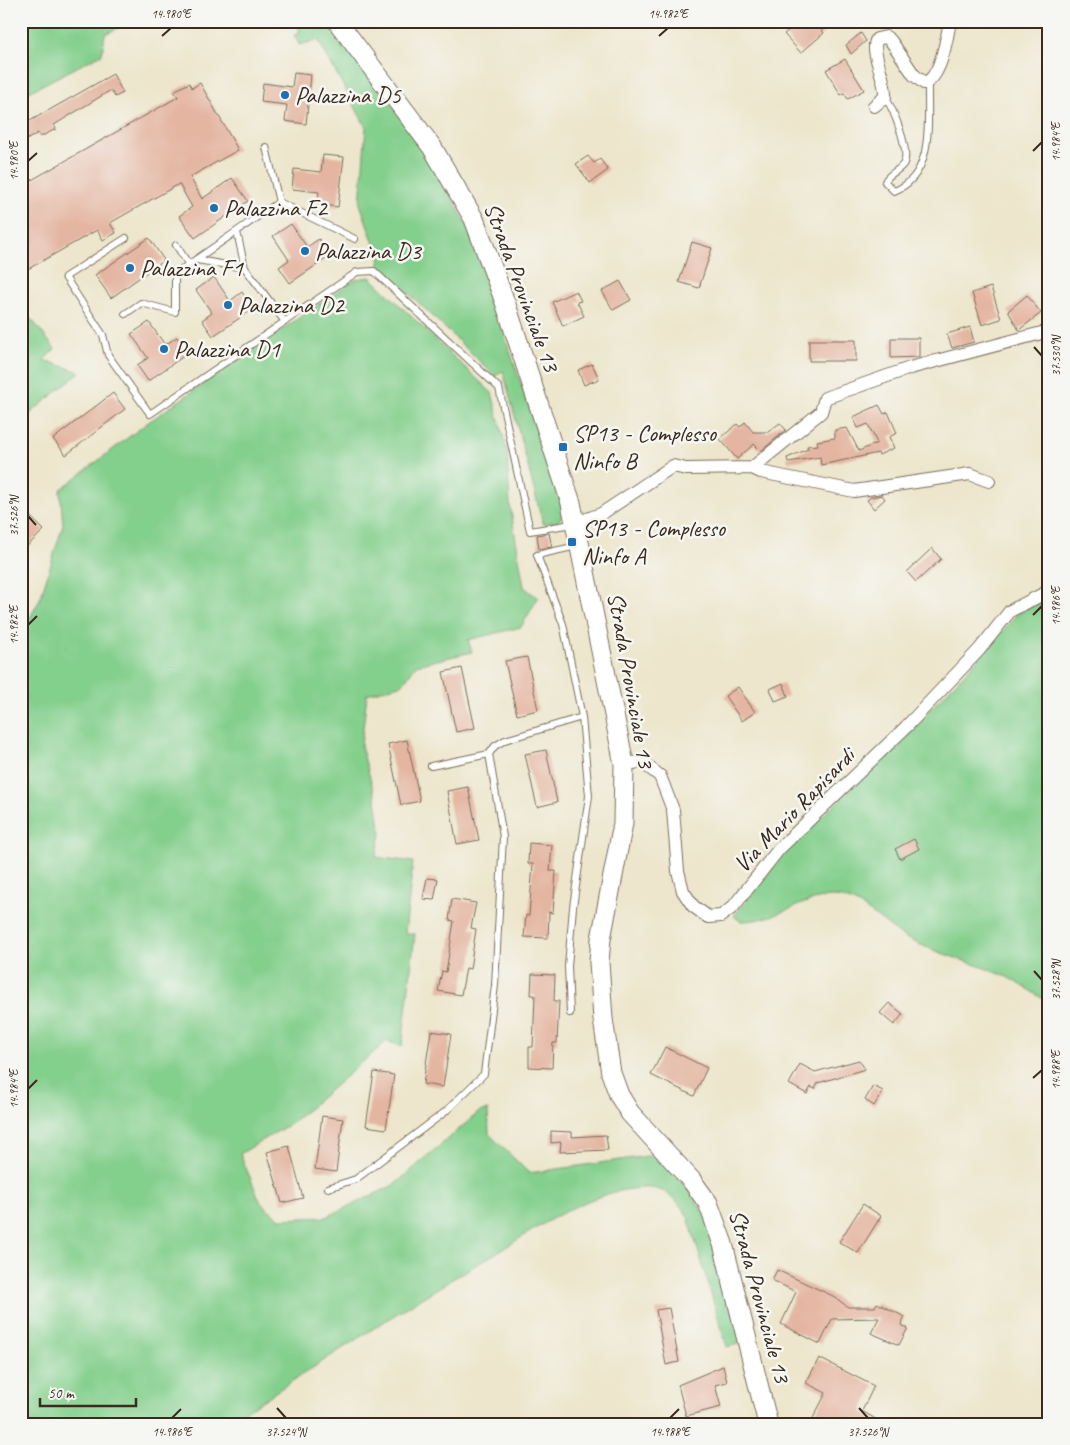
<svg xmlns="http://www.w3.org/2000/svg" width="1070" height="1445" font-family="Caveat,sans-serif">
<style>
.green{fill:#83cf8c;stroke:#5f7c55}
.building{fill:#e4b5a1}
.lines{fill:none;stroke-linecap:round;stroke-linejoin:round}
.lane-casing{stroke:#796c5b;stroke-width:8}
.street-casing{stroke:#796c5b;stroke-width:14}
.secondary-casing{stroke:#796c5b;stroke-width:21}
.lane{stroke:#fff;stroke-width:6}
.street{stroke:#fff;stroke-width:12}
.secondary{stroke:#fff;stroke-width:19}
.ticks{fill:none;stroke:#3b2a1e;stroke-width:2}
.poi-dot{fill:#1f6fb2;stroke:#f6f6f2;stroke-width:2}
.labels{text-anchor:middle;stroke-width:5;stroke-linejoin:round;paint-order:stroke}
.poi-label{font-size:24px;fill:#3b2a1e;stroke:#f6f6f2;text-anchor:start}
.street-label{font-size:24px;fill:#3b2a1e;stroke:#f6f6f2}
.neatline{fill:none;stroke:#3b2a1e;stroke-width:2}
.ticks-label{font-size:12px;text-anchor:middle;fill:#3b2a1e}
</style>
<rect width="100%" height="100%" fill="#f6f6f2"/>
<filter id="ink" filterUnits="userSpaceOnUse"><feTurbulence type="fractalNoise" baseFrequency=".02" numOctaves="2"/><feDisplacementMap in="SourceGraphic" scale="10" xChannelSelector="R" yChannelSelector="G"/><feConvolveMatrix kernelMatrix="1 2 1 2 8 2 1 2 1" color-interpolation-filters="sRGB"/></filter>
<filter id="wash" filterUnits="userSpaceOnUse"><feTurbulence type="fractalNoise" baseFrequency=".0096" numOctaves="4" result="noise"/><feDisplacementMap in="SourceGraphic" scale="20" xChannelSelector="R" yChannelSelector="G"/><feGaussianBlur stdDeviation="1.12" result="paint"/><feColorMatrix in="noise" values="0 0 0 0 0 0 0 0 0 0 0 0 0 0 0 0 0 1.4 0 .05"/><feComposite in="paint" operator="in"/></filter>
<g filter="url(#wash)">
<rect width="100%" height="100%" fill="#ede6cc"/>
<path class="green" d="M21,21H134L105,34L102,54L21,96Z
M327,23L385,96L427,154L468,227L564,511L558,522L543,524L503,371L497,374L496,377L378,264L380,261L360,204L366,127L318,40L299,45L294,35L299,34V27L307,24Z
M370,277L492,393L507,451L510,505L524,587L538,598L521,627L468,640L472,652L416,665L403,684L367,694L361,746L376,799L381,834L376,857L413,862L405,933L415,934L402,1047L387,1041L293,1122L240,1154L261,1203L280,1219L326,1217L394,1185L479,1112L488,1110L489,1134L529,1173L655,1155L687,1187L706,1217L742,1343L727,1347L688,1217C678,1200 664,1186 643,1188C589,1190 541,1226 496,1253C409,1304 325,1360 240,1415V1424H21V634L40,599L63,525L60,490L147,423L345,286L356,279Z
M21,311L33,321L55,349L44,360L80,372L32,412L21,424Z
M1049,598V1003C1035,994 1021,984 1007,977C974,962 936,954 904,937C882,924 858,896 831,897C799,899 775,922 740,921L734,916L787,850L876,765L985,652L1016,615L1030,605Z"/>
<g id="blocks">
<path class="building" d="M799,21H814L824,33L801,53L784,34Z
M861,33L866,41L851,54L846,45Z
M845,59L864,90L848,99L844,93L841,95L826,70Z
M294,73L311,75L306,124L285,121L287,105L261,102L263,83L292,87Z
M113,74L123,93L115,97L111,90L54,125L56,129L40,137L38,133L21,143V126Z
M189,83L192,88L200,83L238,150L190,177L202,199L232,178L248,201L195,238L179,216L192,207L179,184L110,223L116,233L103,240L97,230L21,273V186L178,97L174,91Z
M323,155L344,157L338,207L317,204L319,192L292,189L294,169L321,172Z
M588,156L594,163L600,159L608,170L590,183L576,164Z
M291,224L307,247L319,239L330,256L290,283L279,267L289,260L273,236Z
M149,238L164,260L111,298L95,275Z
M692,242L712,248L699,288L679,282Z
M214,277L230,301L242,292L253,309L213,336L202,320L212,313L196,290Z
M620,281L631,300L613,310L602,291Z
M991,287L1001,319L982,325L972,293Z
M576,291L581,301L577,302L584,316L563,326L552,302Z
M1027,295L1041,313L1019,330L1008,311Z
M149,322L165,345L177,337L188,353L148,381L137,365L148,358L131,334Z
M970,327L974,342L952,348L947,334Z
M891,338H919V357L891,358Z
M809,340H856V361H809Z
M592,364L599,379L584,385L578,370Z
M113,393L125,409L66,455L53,439Z
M879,405L884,414L888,412L897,433L889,437L894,448L879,455L878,453L821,465L820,457L788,462L787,458L808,449L807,446L818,445L817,441L835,438V430L847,428L859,451L877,443L868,424L858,428L853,417Z
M745,422L753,432H768L780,423L786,430L761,451L754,444L737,459L720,439L737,424L740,427Z
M882,495L885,499L874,509L867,500L871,497Z
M21,507L44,530L21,552Z
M549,533L552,547L539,549L537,535Z
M932,548L941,559L916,582L907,572Z
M527,657L538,710L517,715L505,661Z
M462,668L475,728L456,732L443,672Z
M783,683L788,696L775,701L770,689Z
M738,687L755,712L742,721L725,696Z
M407,740L420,801L401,805L388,744Z
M546,750L557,802L537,807L525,754Z
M468,787L479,840L457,844L447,791Z
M914,839L919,849L900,859L895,849Z
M529,843L552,845L550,871H556L553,913L549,912L548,938L524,937L526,915L529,916L533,864H528Z
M427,878L438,879L434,900L423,899Z
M452,899L476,903L471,928L476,929L470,969L466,968L461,995L438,991L442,971L446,972L454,921L449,920Z
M532,974L555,975L554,1001H559L557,1043H553L552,1068L529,1067V1047H533L535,995H531Z
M889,1003L903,1014L894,1025L880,1013Z
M431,1031L451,1034L443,1087L423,1084Z
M665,1047L707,1068L694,1096L651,1075Z
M859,1060L865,1069L818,1083L815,1089L811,1087L807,1094L789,1084L800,1064L815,1072Z
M374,1072L394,1075L386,1129L366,1126Z
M873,1086L883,1091L874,1106L865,1100Z
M322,1116L343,1119L336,1172L315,1169Z
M551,1131L572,1132V1137L606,1135L608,1150L560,1152L561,1142L551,1143Z
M289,1146L303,1198L282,1203L267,1152Z
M863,1204L881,1216L858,1253L839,1242Z
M777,1270L833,1296L848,1307H875L877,1303L905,1317L901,1325L908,1328L899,1345L871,1333L879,1318L832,1319L820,1344L781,1324L796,1292L772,1280Z
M669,1308L679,1362L666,1365L656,1310Z
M819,1358L874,1386L862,1411L884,1424H810L826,1393L806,1383Z
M723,1366L727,1382L715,1385L721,1407L686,1416L678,1385Z"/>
</g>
</g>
<g filter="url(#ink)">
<use href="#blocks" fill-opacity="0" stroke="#796c5b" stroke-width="1"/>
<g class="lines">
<defs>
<path id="lane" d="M885,97C893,108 910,150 904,163C899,172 888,173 885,182L894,191C936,175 927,119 928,82
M279,202L355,239
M237,232L245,268L285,322
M126,238L65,277L103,335L108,355L150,414L357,272L374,271L499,388L530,531L572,524
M176,245L189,265
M197,260L245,268
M125,314L141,303L175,312V274L279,202L266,147
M431,766L489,754
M570,1013L568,966L573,907L589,796L582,717L563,624L537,555L577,546
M328,1188L356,1179L445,1112L484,1074L495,985L503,837L489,754L495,746L505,740L582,717"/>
<path id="street" d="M874,106L885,97C887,80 869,51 877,39L886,37L891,41L914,75L924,83C941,79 947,37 950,21
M752,468L761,472L854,491L970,474L989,481
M576,523L601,514L673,466L686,469L752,468L821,412L825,398L910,368L1049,331
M624,764L642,762L660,776L673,810L678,871L683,891L693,906L708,917L721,916L733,907L779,849L906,727L979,650L1010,611L1049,591"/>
<path id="secondary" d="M337,21L432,147L474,219L505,302L571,503L624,764L623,823L601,939L599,962L603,1019L611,1073L619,1095L630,1113L692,1181L708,1203L723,1244L768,1424"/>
</defs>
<use href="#lane" class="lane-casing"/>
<use href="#street" class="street-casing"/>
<use href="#secondary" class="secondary-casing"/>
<use href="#lane" class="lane"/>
<use href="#street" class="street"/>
<use href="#secondary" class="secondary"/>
</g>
</g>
<path class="ticks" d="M162,36L171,28M659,36L668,28M1033,151L1042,142M28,161L37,153M1034,347L1042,356M28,516L36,525M1033,615L1042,606M28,625L37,616M1034,971L1042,980M1033,1078L1042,1070M28,1089L37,1080M277,1408L286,1418M859,1408L868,1418M172,1418L181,1409M670,1418L679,1409"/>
<g class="poi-dot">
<circle cx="285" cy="95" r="5"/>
<circle cx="214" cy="208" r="5"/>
<circle cx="305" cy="251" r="5"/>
<circle cx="130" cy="268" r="5"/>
<circle cx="228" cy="305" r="5"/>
<circle cx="164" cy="349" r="5"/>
<rect x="558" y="442" width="10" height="10" rx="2.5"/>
<rect x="567" y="537" width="10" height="10" rx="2.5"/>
</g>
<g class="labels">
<g class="poi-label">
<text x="295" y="103">Palazzina D5</text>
<text x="224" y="216">Palazzina F2</text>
<text x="315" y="259">Palazzina D3</text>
<text x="140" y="276">Palazzina F1</text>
<text x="238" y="313">Palazzina D2</text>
<text x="174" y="357">Palazzina D1</text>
<text x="573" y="441">SP13 - Complesso<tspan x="573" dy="28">Ninfo B</tspan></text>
<text x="582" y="536">SP13 - Complesso<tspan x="582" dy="28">Ninfo A</tspan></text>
</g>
<g class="street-label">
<text transform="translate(522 287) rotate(70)" y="8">Strada Provinciale 13</text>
<text transform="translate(631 680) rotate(80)" y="8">Strada Provinciale 13</text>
<text transform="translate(794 810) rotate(-46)" y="8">Via Mario Rapisardi</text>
<text transform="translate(760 1296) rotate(75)" y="8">Strada Provinciale 13</text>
</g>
</g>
<rect width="1070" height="1445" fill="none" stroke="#f6f6f2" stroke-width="55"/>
<path d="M40 1398v8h96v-8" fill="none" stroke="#3b2a1e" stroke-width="2.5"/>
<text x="48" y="1398" font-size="15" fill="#3b2a1e" stroke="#f6f6f2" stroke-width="4" paint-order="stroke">50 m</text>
<rect x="28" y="28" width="1014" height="1390" class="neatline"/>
<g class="ticks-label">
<text x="171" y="18">14.980°E</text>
<text x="668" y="18">14.982°E</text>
<text transform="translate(1056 142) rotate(-90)" y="4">14.984°E</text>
<text transform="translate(14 161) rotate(-90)" y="4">14.980°E</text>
<text transform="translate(1056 356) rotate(-90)" y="4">37.530°N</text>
<text transform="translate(14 516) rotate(-90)" y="4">37.526°N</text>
<text transform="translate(1056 606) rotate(-90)" y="4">14.986°E</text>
<text transform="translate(14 625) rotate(-90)" y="4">14.982°E</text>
<text transform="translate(1056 980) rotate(-90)" y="4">37.528°N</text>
<text transform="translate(1056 1070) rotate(-90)" y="4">14.988°E</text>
<text transform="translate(14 1089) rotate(-90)" y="4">14.984°E</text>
<text x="172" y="1436">14.986°E</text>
<text x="286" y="1436">37.524°N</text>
<text x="670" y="1436">14.988°E</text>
<text x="868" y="1436">37.526°N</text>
</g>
</svg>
